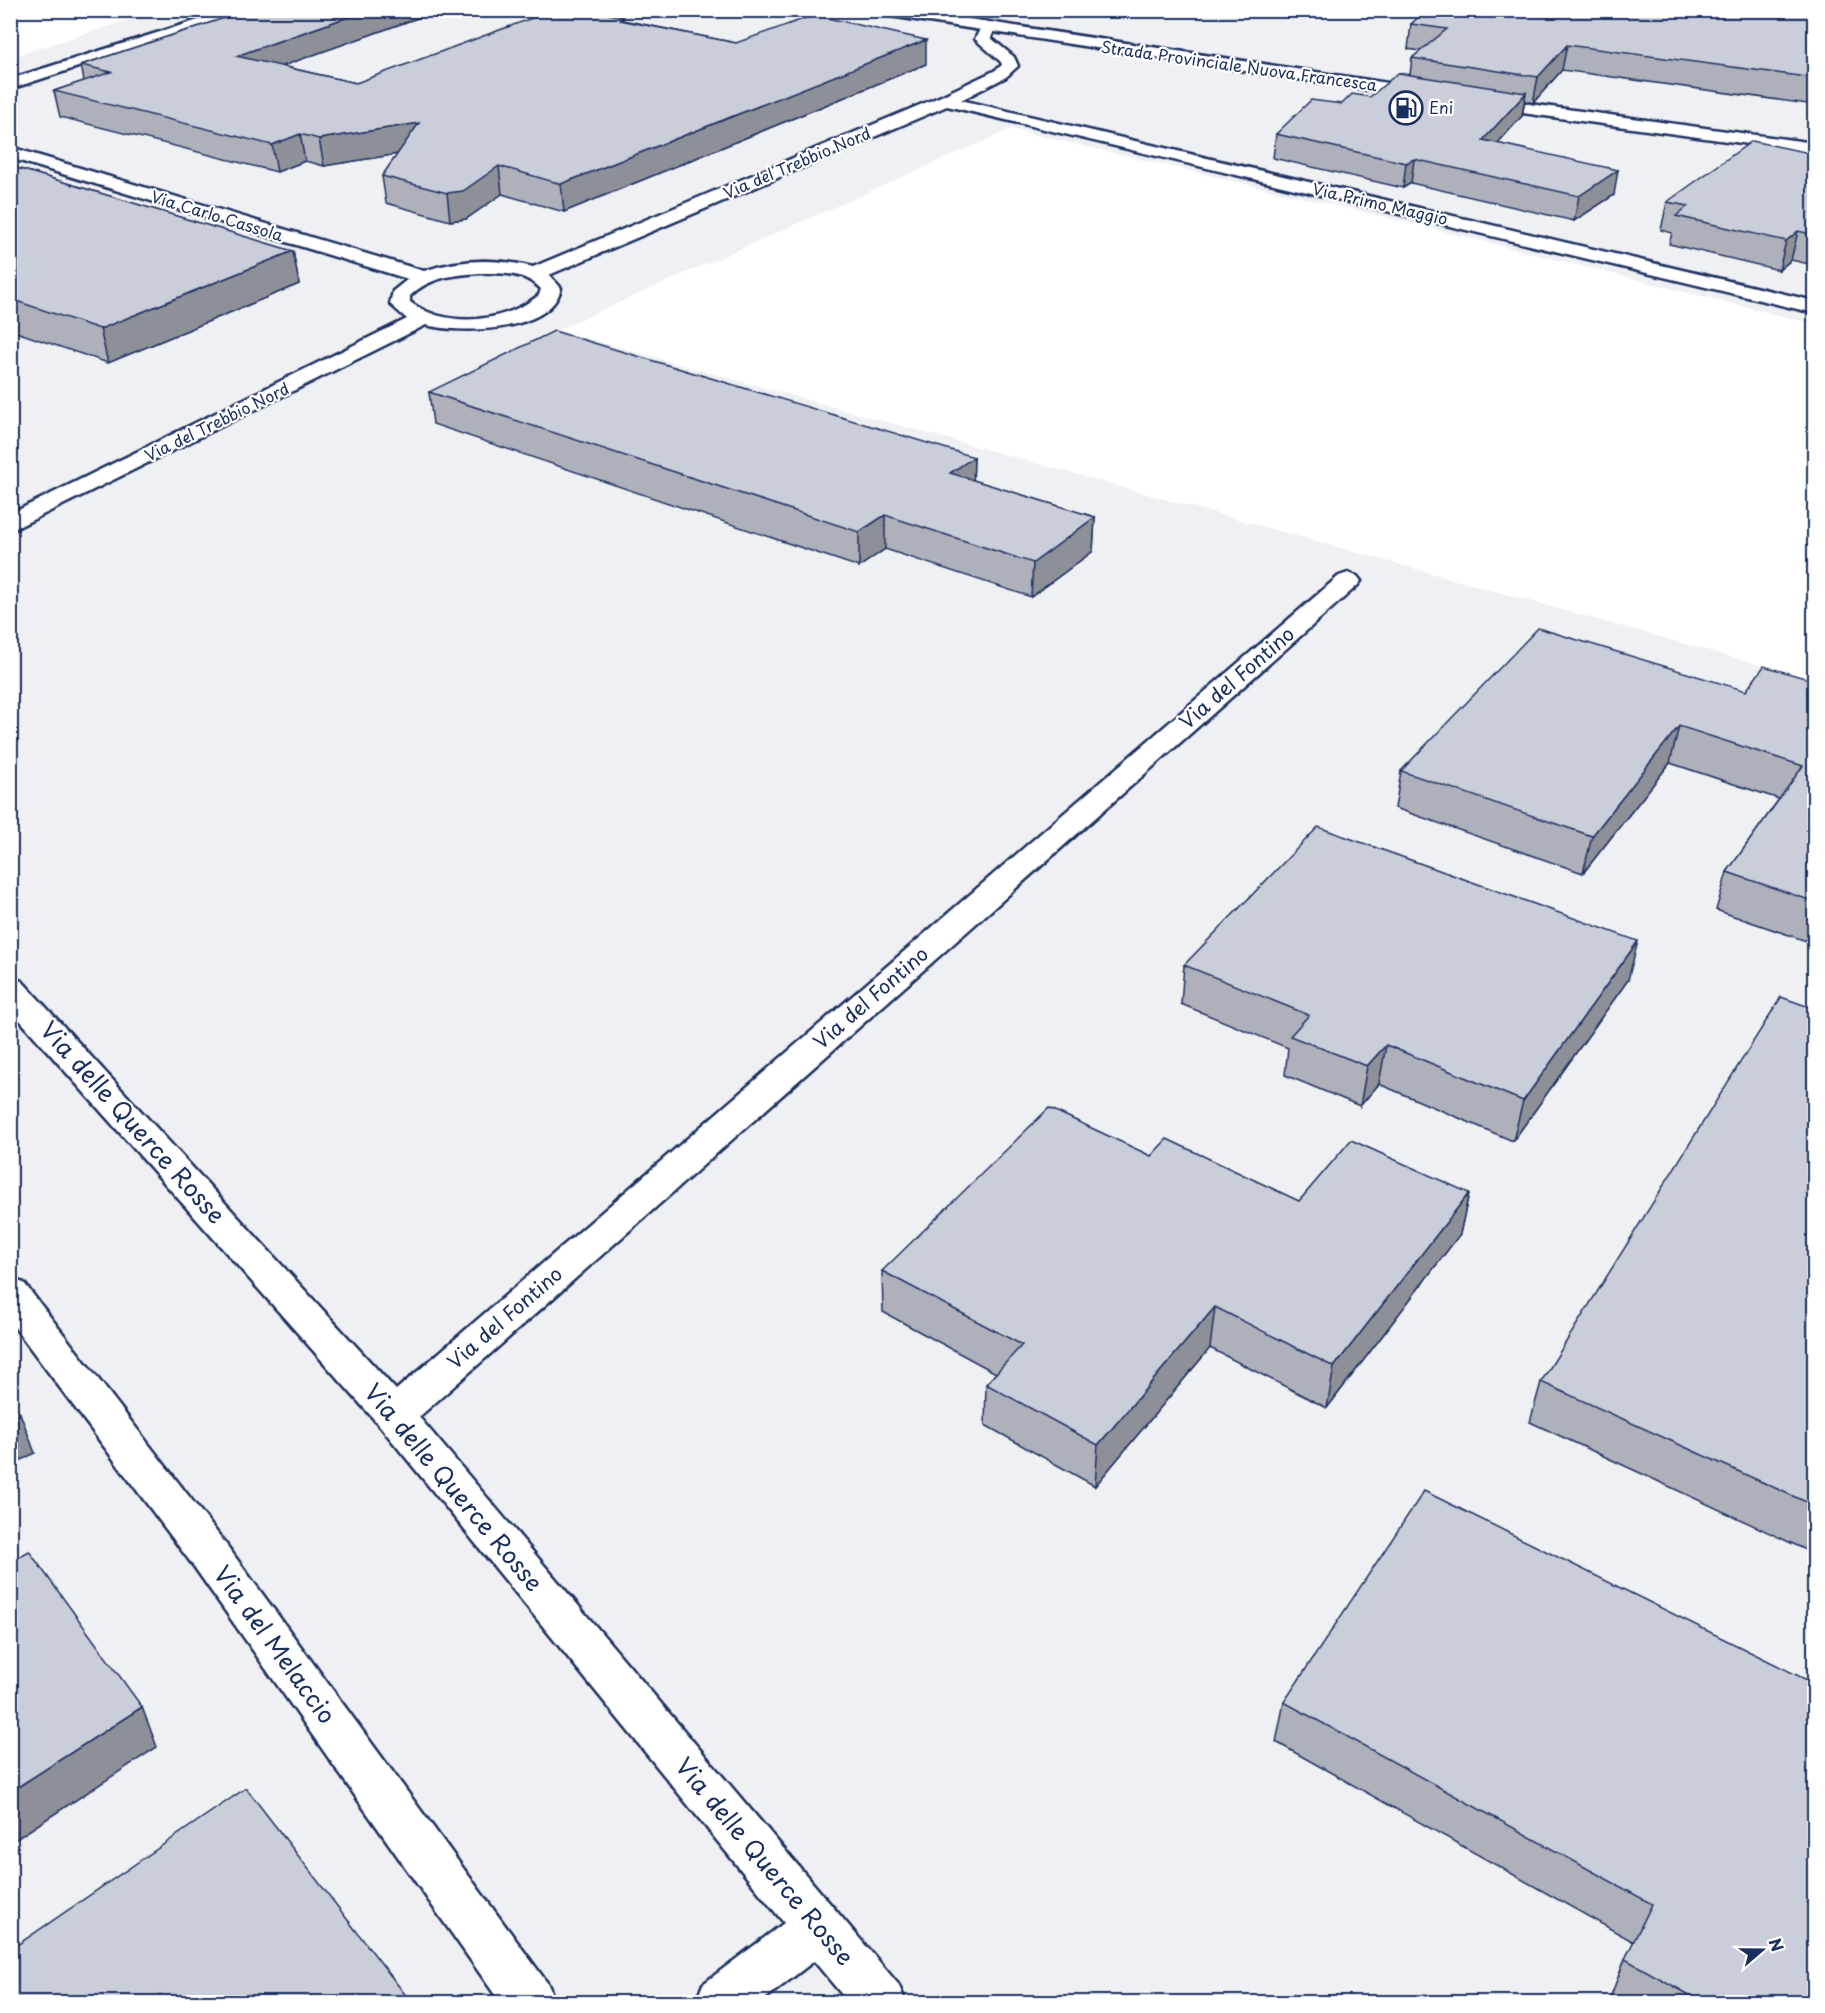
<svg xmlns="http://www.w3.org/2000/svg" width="1825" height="2013" font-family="'Playpen Sans',sans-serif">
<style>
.built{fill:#eff0f4}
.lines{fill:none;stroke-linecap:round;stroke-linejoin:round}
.minor-casing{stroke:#1b2f5e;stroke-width:5}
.major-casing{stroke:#1b2f5e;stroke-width:5}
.minor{fill:#fff;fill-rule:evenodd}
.major{fill:#fff;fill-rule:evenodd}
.wall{fill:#aeb1bb;stroke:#1b2f5e;stroke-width:1.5}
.shaded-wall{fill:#8d9099;stroke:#1b2f5e;stroke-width:1.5}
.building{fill:#caceda;stroke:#1b2f5e;stroke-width:1.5}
.labels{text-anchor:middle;stroke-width:4.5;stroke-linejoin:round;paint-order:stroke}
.far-street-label{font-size:16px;fill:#1b2f5e;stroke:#fff}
.far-poi-label{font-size:16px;fill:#1b2f5e;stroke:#fff;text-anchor:start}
.street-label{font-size:20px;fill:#1b2f5e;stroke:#fff}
.near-street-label{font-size:24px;fill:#1b2f5e;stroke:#fff}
</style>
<rect width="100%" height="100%" fill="#fff"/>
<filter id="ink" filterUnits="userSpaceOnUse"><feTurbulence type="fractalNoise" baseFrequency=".0167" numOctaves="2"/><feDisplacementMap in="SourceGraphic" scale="12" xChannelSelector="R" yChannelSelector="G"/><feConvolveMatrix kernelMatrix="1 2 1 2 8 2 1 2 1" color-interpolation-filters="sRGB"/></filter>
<g filter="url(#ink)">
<path class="built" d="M160,10L1814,11V324L1389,218L1011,129L557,330L1814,680V2002H11V57Z"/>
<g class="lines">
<defs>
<path id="minor" d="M230,10H254L10,89V79Z
M987,23L995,28L991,38L1014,57L1018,66L1006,77L961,100L1814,301V313L947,106L549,275L561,288C551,333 461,334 426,325L10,531V514L407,319L390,304L393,291L408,279L10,158V147L424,271C459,259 497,258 533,267L939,97L994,71L1002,65L1001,62L975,39L982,25ZM480,273C501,273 525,272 541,289L539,295C504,323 447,329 410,302V296C429,277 454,275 480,273Z
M1348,573L1357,576L1361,581L1357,586L419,1417L898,1984L906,2002H848L814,1961L761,2002H696L703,1984L784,1923L380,1426L10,1009V978L22,981L396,1390L1339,576Z
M10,1279L24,1283L225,1543L548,1984L555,2002H500L195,1568L10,1321Z"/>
<path id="major" d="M870,10H910L1427,89L1435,94L1427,99L877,14Z
M1478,97L1814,143V153L1472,106L1470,102Z"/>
</defs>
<use href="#minor" class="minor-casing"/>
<use href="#major" class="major-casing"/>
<use href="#minor" class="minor"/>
<use href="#major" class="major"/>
</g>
<path class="wall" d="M249,10H440L282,66L356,83L623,17V20L736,43L926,64L564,212L502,194L466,219L450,221L386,203L382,176L398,154L324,166L305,161L277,172L60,117L54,91L84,81L81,65Z
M1815,10V105L1562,70L1533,103L1525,101L1522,116L1497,144L1614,195L1574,221L1411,183L1403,188L1273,158L1276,134L1342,104L1370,97L1410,75L1412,58L1421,51L1408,49L1411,24Z
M1815,154V259L1809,264L1791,260L1779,270L1669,244L1672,233L1661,230L1667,202Z
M10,166L293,251L299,284L108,363L10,330Z
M429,392L974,457L973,480L1095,517L1093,551L1031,597L885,549L859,567L433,424Z
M1815,681V944L1716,910L1727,872L1779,799L1670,763L1583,873L1395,808L1401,771L1746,691Z
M1184,965L1628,980L1513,1141L1379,1084L1360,1106L1285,1075L1288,1048L1181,1004Z
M1815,1009V1554L1530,1422L1541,1382Z
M1151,1156L1299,1201L1469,1193L1460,1234L1327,1408L1210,1348L1095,1486L985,1425L986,1384L996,1373L883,1312L882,1271Z
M1815,1684V2002H1617L1610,1998L1625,1959L1634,1942L1276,1742L1284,1702Z"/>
<path class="shaded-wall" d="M368,10H440L240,81L236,56Z
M926,40V64L564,212L561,184Z
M1567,45L1562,70L1533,103L1538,77Z
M1526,93L1522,116L1479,164L1483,140Z
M419,123L423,150L324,166L319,139Z
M300,134L305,161L277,172L272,145Z
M1414,159L1411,183L1403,188L1406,163Z
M499,166L502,194L466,219L450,221L447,193Z
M1618,170L1614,195L1574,221L1579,196Z
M1798,231L1791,260L1779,270L1786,241Z
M1815,242V259L1809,264Z
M293,251L299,284L108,363L100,329Z
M974,457L973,490L950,473Z
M885,515V549L859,567V532Z
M1095,517L1093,551L1031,597L1033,563Z
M1679,726L1670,763L1583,873L1592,836Z
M1638,941L1628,980L1513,1141L1523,1101Z
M1386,1045L1379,1084L1360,1106L1367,1066Z
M1469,1193L1460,1234L1327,1408L1334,1367Z
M1215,1307L1210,1348L1095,1486L1098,1445Z
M20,1413L35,1453L10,1466V1418Z
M142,1707L157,1747L10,1843V1792Z"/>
<path class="building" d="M249,10H368L236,56L356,83L554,10H589L623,17L620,20L736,43L814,15L926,40L561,184L499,166L463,191L447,193L382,176L419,123L319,139L300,134L272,145L54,91L111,72L81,65Z
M1426,10H1815V78L1567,45L1538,77L1412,58L1447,29L1411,24Z
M1398,73L1526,93L1483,140L1618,170L1579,196L1414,159L1406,163L1276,134L1311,100L1342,104L1352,94L1370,97Z
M1752,141L1815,154V235L1798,231L1786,241L1676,216L1688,206L1667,202Z
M10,166L293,251L100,329L10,299Z
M554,331L974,457L950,473L1095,517L1033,563L885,515L859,532L429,392Z
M1538,628L1746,691L1764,666L1815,681V902L1727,872L1803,766L1679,726L1592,836L1401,771Z
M1318,827L1638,941L1523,1101L1386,1045L1367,1066L1326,1050L1290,1036L1309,1015L1184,965Z
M1781,997L1815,1009V1506L1541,1382Z
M1049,1108L1151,1156L1167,1139L1299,1201L1351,1140L1469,1193L1334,1367L1215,1307L1098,1445L986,1384L1022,1345L882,1271Z
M10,1401L20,1413L10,1418Z
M1424,1491L1815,1684V2002H1702L1625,1959L1652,1904L1284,1702Z
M29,1551L142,1707L10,1792V1562Z
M246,1788L411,2002H10V1950Z"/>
</g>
<defs>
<symbol id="fuel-ring" viewBox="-11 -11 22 22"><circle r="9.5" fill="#fff" stroke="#1b2f5e" stroke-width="1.5"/><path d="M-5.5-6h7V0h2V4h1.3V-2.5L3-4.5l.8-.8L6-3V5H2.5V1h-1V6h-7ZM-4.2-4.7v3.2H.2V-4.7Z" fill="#1b2f5e"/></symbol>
</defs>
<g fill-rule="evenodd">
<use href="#fuel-ring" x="1387" y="89" width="38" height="38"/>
</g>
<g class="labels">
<g class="far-street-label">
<text transform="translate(1239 66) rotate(8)" y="6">Strada Provinciale Nuova Francesca</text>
<text transform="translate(797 163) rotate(-23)" y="6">Via del Trebbio Nord</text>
<text transform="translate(1380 204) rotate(13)" y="6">Via Primo Maggio</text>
<text transform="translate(217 216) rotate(17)" y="6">Via Carlo Cassola</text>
<text transform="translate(217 422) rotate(-26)" y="6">Via del Trebbio Nord</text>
</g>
<g class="far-poi-label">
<text x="1429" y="114">Eni</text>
</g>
<g class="street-label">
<text transform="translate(1237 678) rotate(-41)" y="7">Via del Fontino</text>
<text transform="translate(871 998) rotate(-41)" y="7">Via del Fontino</text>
<text transform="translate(505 1318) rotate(-41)" y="7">Via del Fontino</text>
</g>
<g class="near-street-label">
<text transform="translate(132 1123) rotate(48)" y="8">Via delle Querce Rosse</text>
<text transform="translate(453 1488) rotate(50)" y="8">Via delle Querce Rosse</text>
<text transform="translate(274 1645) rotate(54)" y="8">Via del Melaccio</text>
<text transform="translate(764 1862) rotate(50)" y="8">Via delle Querce Rosse</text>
</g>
</g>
<rect width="1825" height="2013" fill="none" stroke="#fff" stroke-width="36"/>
<rect x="18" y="18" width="1789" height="1977" fill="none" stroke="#1b2f5e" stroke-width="2" filter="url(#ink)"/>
<g transform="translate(1762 1950) rotate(70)" stroke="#ffffff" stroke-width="4.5" paint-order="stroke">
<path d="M0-4.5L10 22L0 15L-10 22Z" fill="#1b2f5e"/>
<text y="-9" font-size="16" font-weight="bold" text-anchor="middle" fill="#1b2f5e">N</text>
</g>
</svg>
